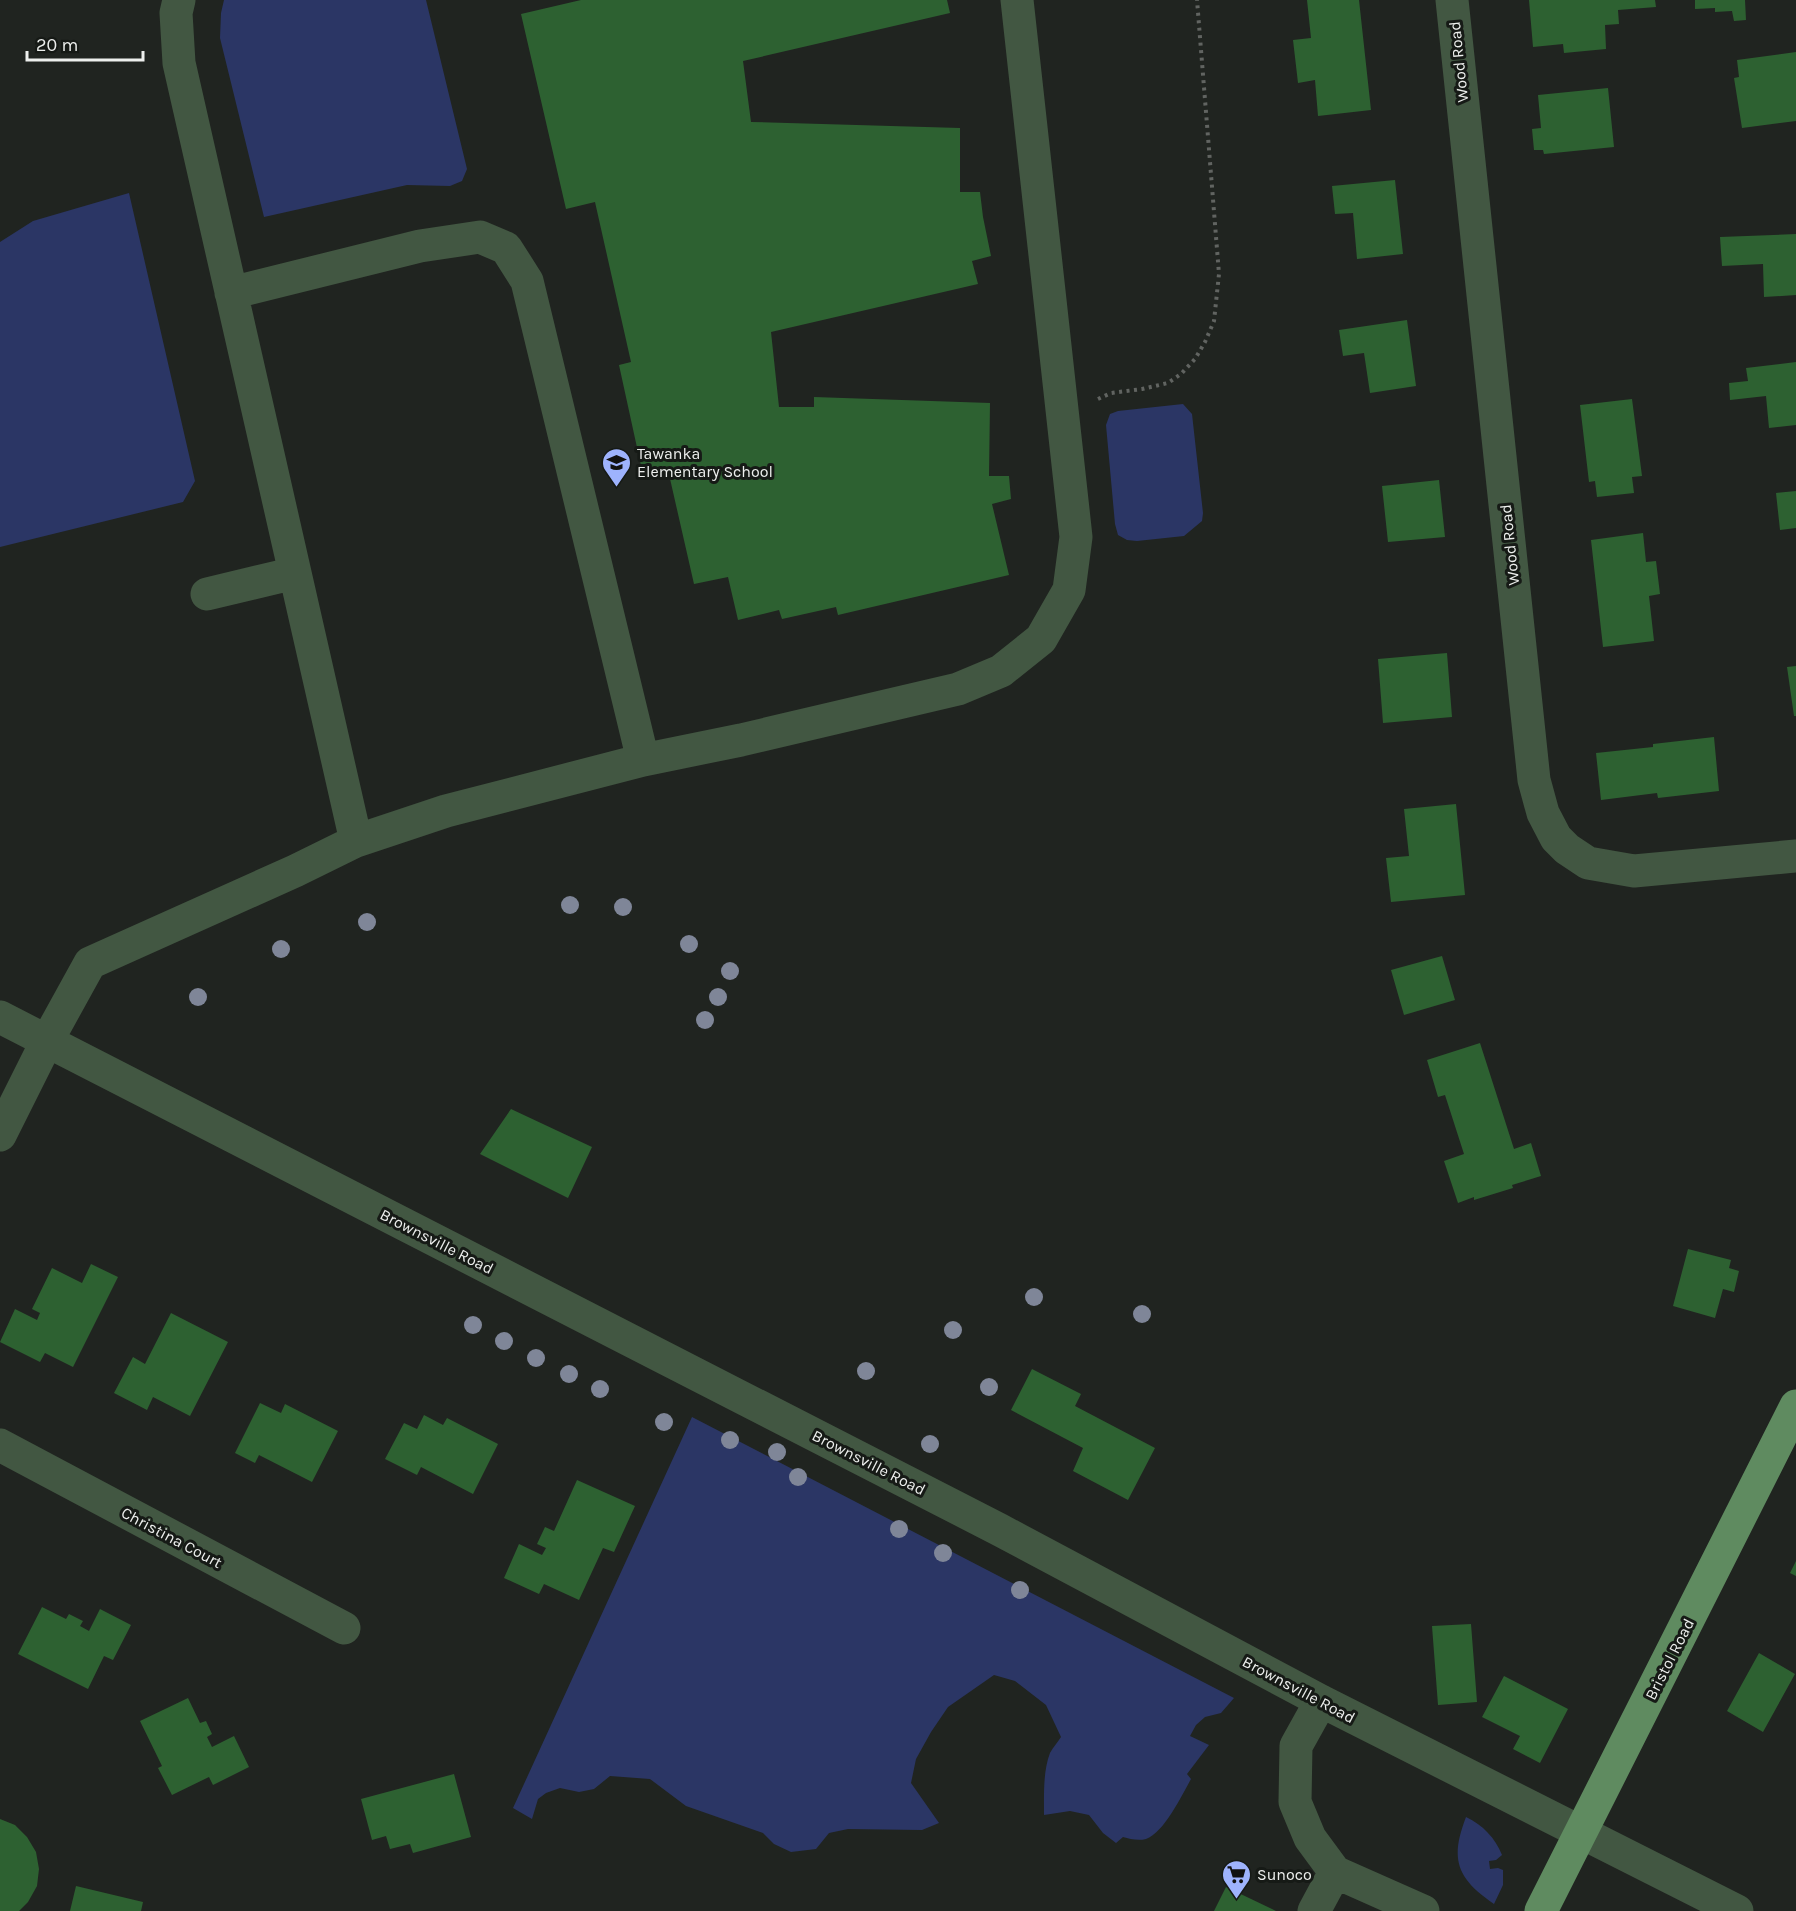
<svg xmlns="http://www.w3.org/2000/svg" width="1796" height="1911" font-family="Karla,sans-serif">
<style>
.green{fill:#2b3665}
.building{fill:#2d6131}
.lines{fill:none;stroke-linecap:round;stroke-linejoin:round}
.path{stroke:#616461;stroke-width:4;stroke-dasharray:3 4.5;stroke-linecap:butt}
.minor{stroke:#425742;stroke-width:33}
.major{stroke:#5f8b60;stroke-width:33}
.tree{fill:#7f8698}
.labels{text-anchor:middle;stroke-width:6;stroke-linejoin:round;paint-order:stroke}
.street-label{font-size:16px;fill:#edefed;stroke:#161a16}
.poi-label{font-size:16px;fill:#edefed;stroke:#161a16;text-anchor:start}
</style>
<rect width="100%" height="100%" fill="#202420"/>
<path class="green" d="M224,0H426L467,169L462,181L450,186L407,185L264,217L220,38L221,13Z
M129,193L195,481L183,502L0,547V242L33,221Z
M1183,404L1192,414L1203,513L1202,521L1184,536L1137,541L1127,540L1118,535L1115,524L1106,425L1110,414L1118,411Z
M692,1417L1234,1698L1221,1713L1205,1717L1196,1725L1190,1736L1209,1745L1187,1774L1191,1779C1182,1795 1164,1833 1146,1839C1138,1841 1130,1839 1123,1837L1116,1843L1103,1833L1089,1815L1070,1811L1044,1815C1044,1795 1043,1771 1050,1753C1053,1747 1058,1742 1061,1737L1046,1705L1015,1681L994,1675L948,1707L931,1732L916,1759L911,1783L939,1823L922,1830L848,1829L829,1833L816,1849L791,1852L774,1844L763,1833L686,1806L650,1779L610,1776L594,1789L579,1792L560,1788L546,1793L538,1799L532,1819L513,1808Z
M1466,1817C1483,1825 1495,1838 1502,1855L1496,1860L1489,1861L1490,1869L1498,1868L1503,1870V1885L1494,1904C1456,1878 1450,1859 1466,1817Z"/>
<path class="building" d="M581,0H947L950,13L743,61L751,122L960,128V192H980L983,217L991,256L972,261L978,284L771,332L779,407H814V397L990,403L989,476H1009L1011,499L992,504L1009,575L838,615L836,607L782,619L779,610L738,620L728,577L694,584L668,470L643,475L619,365L631,362L595,202L566,209L521,14Z
M1307,0H1359L1371,110L1318,116L1315,80L1298,83L1293,40L1311,38Z
M1529,0H1655L1656,7L1618,10L1619,24L1605,25L1606,49L1564,53L1563,44L1533,47Z
M1695,0H1745L1746,20L1734,21L1732,11L1715,12V8L1695,9Z
M1796,52V121L1742,128L1734,78L1739,77L1737,60Z
M1608,88L1614,147L1544,154L1543,150H1534L1532,129L1541,128L1538,95Z
M1395,180L1403,254L1357,259L1353,213L1335,214L1332,186Z
M1796,234V295L1764,297L1763,264L1722,266L1720,237Z
M1407,320L1416,386L1370,393L1364,353L1343,356L1339,330Z
M1796,362V425L1769,428L1766,396L1730,400L1729,383L1748,381L1746,368Z
M1632,399L1642,476L1632,477L1634,493L1597,497L1595,481L1589,482L1580,405Z
M1439,480L1445,537L1388,542L1382,486Z
M1796,491V528L1780,530L1776,493Z
M1643,533L1646,562L1656,561L1660,594L1649,596L1654,641L1603,647L1591,540Z
M1447,653L1452,717L1383,723L1378,659Z
M1796,666V716H1794L1787,667Z
M1714,737L1719,791L1658,798L1657,793L1601,800L1596,753L1653,747V744Z
M1456,804L1465,895L1391,902L1386,858L1409,856L1404,809Z
M1442,956L1455,1000L1404,1015L1391,970Z
M1480,1043L1514,1149L1531,1143L1541,1176L1512,1185L1513,1188L1474,1200V1197L1458,1203L1444,1161L1464,1154L1445,1095L1438,1097L1427,1060Z
M511,1109L592,1147L568,1198L480,1154Z
M1688,1249L1731,1260L1729,1268L1739,1271L1734,1292L1723,1289L1715,1318L1673,1306Z
M91,1264L118,1277L73,1367L45,1353L40,1362L0,1342L15,1309L37,1320L40,1313L32,1309L52,1268L82,1283Z
M171,1313L228,1342L190,1416L153,1397L147,1410L114,1393L133,1357L145,1364Z
M1032,1369L1081,1394L1075,1406L1155,1448L1128,1500L1073,1471L1083,1448L1011,1410Z
M260,1403L281,1413L285,1404L338,1431L312,1482L259,1455L255,1463L235,1453Z
M424,1415L443,1425L447,1418L498,1444L473,1494L421,1467L417,1475L385,1459L404,1423L417,1429Z
M577,1480L635,1506L614,1552L603,1548L579,1600L544,1584L539,1594L504,1578L519,1544L542,1555L546,1548L537,1544L545,1527L554,1531Z
M1796,1561V1576L1790,1573Z
M42,1607L66,1619L69,1614L83,1621L80,1626L89,1631L100,1609L131,1625L113,1660L104,1656L88,1689L18,1654Z
M1471,1624L1477,1702L1438,1705L1432,1626Z
M1759,1653L1795,1674L1763,1732L1727,1711Z
M1504,1676L1568,1709L1540,1763L1513,1749L1520,1736L1482,1717Z
M188,1698L200,1723L206,1721L212,1734L207,1737L212,1747L234,1736L249,1767L213,1785L209,1777L172,1795L158,1768L162,1766L140,1721Z
M454,1774L471,1837L413,1853L410,1844L390,1849L386,1836L372,1840L361,1799Z
M0,1819L15,1825L27,1837L36,1852L39,1869L37,1886L28,1902L19,1911H0Z
M76,1886L143,1902L141,1911H70Z
M1226,1887L1276,1911H1214Z"/>
<g class="lines">
<path class="path" d="M1098,399L1111,393L1142,389L1168,383L1181,374L1195,359L1205,342L1214,321L1219,274L1197,0"/>
<path class="minor" d="M179,0L176,13L179,63L356,841
M1452,0L1534,780L1543,813L1556,838L1567,849L1588,863L1634,871L1796,856
M231,293L420,246L480,237L506,248L527,281L643,760
M207,594L295,573
M0,1017L1000,1530L1321,1701L1737,1911
M0,1135L47,1041L90,963L295,871L356,841L446,811L643,760L741,740L958,689L1001,671L1041,639L1069,590L1076,537L1017,0
M0,1445L344,1628
M1321,1701L1296,1746L1295,1802L1310,1838L1335,1872L1423,1911
M1314,1911L1335,1872"/>
<path class="major" d="M1541,1911L1796,1406"/>
</g>
<g class="tree">
<circle cx="570" cy="905" r="9"/>
<circle cx="623" cy="907" r="9"/>
<circle cx="367" cy="922" r="9"/>
<circle cx="689" cy="944" r="9"/>
<circle cx="281" cy="949" r="9"/>
<circle cx="730" cy="971" r="9"/>
<circle cx="198" cy="997" r="9"/>
<circle cx="718" cy="997" r="9"/>
<circle cx="705" cy="1020" r="9"/>
<circle cx="1034" cy="1297" r="9"/>
<circle cx="1142" cy="1314" r="9"/>
<circle cx="473" cy="1325" r="9"/>
<circle cx="953" cy="1330" r="9"/>
<circle cx="504" cy="1341" r="9"/>
<circle cx="536" cy="1358" r="9"/>
<circle cx="866" cy="1371" r="9"/>
<circle cx="569" cy="1374" r="9"/>
<circle cx="989" cy="1387" r="9"/>
<circle cx="600" cy="1389" r="9"/>
<circle cx="664" cy="1422" r="9"/>
<circle cx="730" cy="1440" r="9"/>
<circle cx="930" cy="1444" r="9"/>
<circle cx="777" cy="1452" r="9"/>
<circle cx="798" cy="1477" r="9"/>
<circle cx="899" cy="1529" r="9"/>
<circle cx="943" cy="1553" r="9"/>
<circle cx="1020" cy="1590" r="9"/>
</g>
<defs>
<symbol id="school-pin" viewBox="-11 -11 22 30"><path d="M0 17L-7.5 6A9.5 9.5 0 1 1 7.5 6Z" fill="#9eb3fd" stroke="#161a16"/><path d="M0-5L7-2L0 1L-7-2ZM-4 1L0 2.5L4 1V4Q0 6-4 4Z" fill="#111"/></symbol>
<symbol id="supermarket-pin" viewBox="-11 -11 22 30"><path d="M0 17L-7.5 6A9.5 9.5 0 1 1 7.5 6Z" fill="#9eb3fd" stroke="#161a16"/><path d="M-6-5.5h2.5l.6 2H6L4.5 2H-2.5L-4.4-4H-6ZM-1.5 3.2a1.3 1.3 0 1 0 .1 0ZM3 3.2a1.3 1.3 0 1 0 .1 0Z" fill="#111"/></symbol>
</defs>
<g fill-rule="evenodd">
<use href="#school-pin" x="600" y="446" width="33" height="45"/>
<use href="#supermarket-pin" x="1220" y="1858" width="33" height="45"/>
</g>
<g class="labels">
<g class="street-label">
<text transform="translate(1458 62) rotate(-96)" y="6">Wood Road</text>
<text transform="translate(1509 545) rotate(-96)" y="6">Wood Road</text>
<text transform="translate(437 1241) rotate(27)" y="6">Brownsville Road</text>
<text transform="translate(869 1462) rotate(27)" y="6">Brownsville Road</text>
<text transform="translate(172 1537) rotate(28)" y="6">Christina Court</text>
<text transform="translate(1669 1659) rotate(-63)" y="6">Bristol Road</text>
<text transform="translate(1299 1689) rotate(28)" y="6">Brownsville Road</text>
</g>
<g class="poi-label">
<text x="637" y="459">Tawanka<tspan x="637" dy="18">Elementary School</tspan></text>
<text x="1257" y="1880">Sunoco</text>
</g>
</g>
<path d="M27 51v9h116v-9" fill="none" stroke="#edefed" stroke-width="3"/>
<text x="36" y="51" font-size="18" fill="#edefed" stroke="#161a16" stroke-width="4.5" paint-order="stroke">20 m</text>
</svg>
